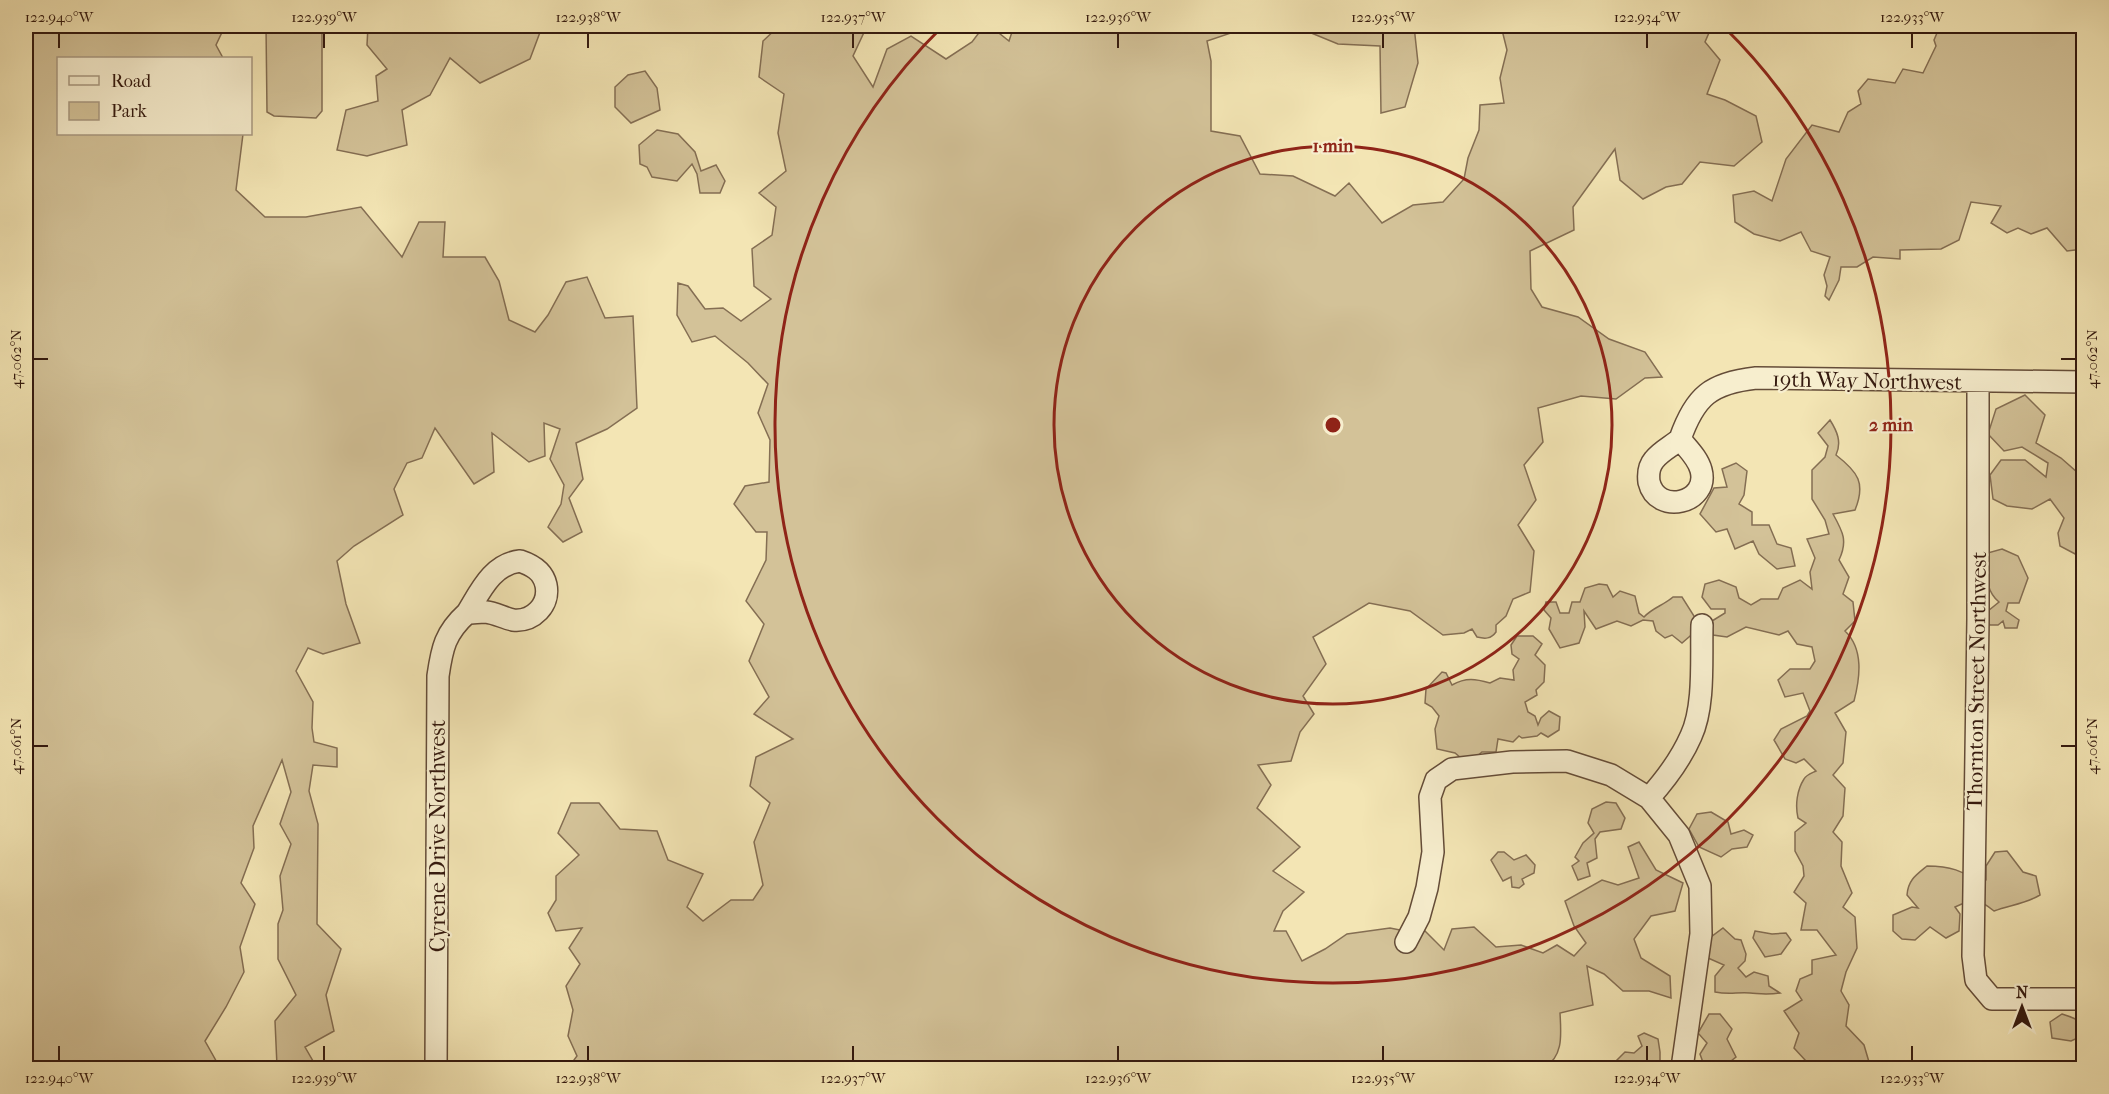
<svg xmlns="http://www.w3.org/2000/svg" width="2109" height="1094" font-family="'IM FELL French Canon',serif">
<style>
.green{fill:#d3c298;stroke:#846e53;stroke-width:1.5}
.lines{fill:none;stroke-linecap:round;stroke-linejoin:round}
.minor-casing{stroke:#644c38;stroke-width:24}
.minor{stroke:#f7eece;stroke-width:21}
.ticks{fill:none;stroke:#34190e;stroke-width:2}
.ring{fill:none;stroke:#8f2418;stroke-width:3}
.labels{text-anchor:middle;stroke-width:4.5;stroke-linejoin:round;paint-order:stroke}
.street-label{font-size:22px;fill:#34190e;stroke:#f7eece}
.centre{fill:#8f2418;stroke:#f7eece;stroke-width:3}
.ring-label{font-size:18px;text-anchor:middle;font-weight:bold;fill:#8f2418;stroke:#f7eece;stroke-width:4.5;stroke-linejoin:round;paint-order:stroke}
.neatline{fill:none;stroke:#34190e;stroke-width:2}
.ticks-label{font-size:15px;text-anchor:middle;fill:#34190e}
</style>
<rect width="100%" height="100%" fill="#f3e5b4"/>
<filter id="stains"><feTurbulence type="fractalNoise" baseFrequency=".00333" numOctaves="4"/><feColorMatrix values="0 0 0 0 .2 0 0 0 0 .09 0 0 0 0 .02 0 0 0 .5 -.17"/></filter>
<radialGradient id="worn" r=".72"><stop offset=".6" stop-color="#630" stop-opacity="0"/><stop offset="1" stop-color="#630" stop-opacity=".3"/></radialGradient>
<path class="green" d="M26,26H225L216,45L223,58H58V134H243L236,190L265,217H306L361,207L402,257L419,222H445L443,257H485L499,281L509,320L535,332L548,315L566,282L587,277L605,318L633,316L637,408L607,429L576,443L583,479L569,498L582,532L563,542L548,527L561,504L564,485L550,459L560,429L544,423L545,456L529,462L492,433L494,472L474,484L435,428L422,458L407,463L394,489L403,515L354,546L337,561L346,604L360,643L323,654L308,648L296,671L313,702L312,728L314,742L337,748V767L313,765L309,791L318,824L317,924L341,949L326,995L334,1031L305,1047L317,1068H277V1066L275,1021L296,995L278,959V924L283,910L280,876L291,844L280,824L291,792L282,760L253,826L254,848L241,883L255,904L240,947L244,972L226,1007L205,1041L219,1066L218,1068H26Z
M266,26H322V111L316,118L274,116L267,112Z
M368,26H546L542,27L530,59L480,83L450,58L430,95L402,110L407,145L367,156L337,150L346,110L378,101L376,76L387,69L367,45Z
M779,26H867L853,56L873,87L887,49L911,36L946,59L972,42L984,26H990L1009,41L1014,26H1240L1237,31L1207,41L1211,61V131L1240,136L1260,174L1293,176L1335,196L1349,183L1382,223L1413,205L1443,202L1464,179L1468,158L1479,130L1480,105L1504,103L1500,78L1507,50L1501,26H1712L1705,42L1720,60L1707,94L1725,100L1756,116L1762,142L1734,166L1700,162L1682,184L1666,187L1643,199L1620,180L1615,149L1573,207L1574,230L1530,251L1531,289L1542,307L1578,317L1609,339L1645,352L1662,377L1645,378L1616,399L1581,396L1538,408L1543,442L1524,465L1536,500L1518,525L1534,551L1530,592L1513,599L1506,616L1496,625V632C1491,639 1485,639 1477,637L1472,629L1464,633L1443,635L1410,611L1369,603L1313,637L1326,664L1303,696L1314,714L1300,732L1291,761L1258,765L1271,785L1257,808L1300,847L1273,871L1304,892L1283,911L1274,931H1286L1302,961L1325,949L1347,934L1390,928L1410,932L1425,931L1444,950L1452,929L1474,927L1496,947L1521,945L1543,953L1557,945L1574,956L1586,943L1574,926L1565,901L1602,880L1618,885L1639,878L1628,847L1639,842L1656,870L1683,883L1675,911L1651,916L1634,939L1641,958L1670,976L1671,998L1649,991H1623L1604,974L1587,966L1593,1005L1560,1013C1561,1034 1564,1056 1544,1068H659L656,1066L653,1068H568L577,1056L568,1036L573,1010L566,986L580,964L569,948L582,928L556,931L548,913L556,900V876L579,855L558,833L571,803H599L620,829L657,831L668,860L703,874L687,907L703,921L731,900H753L763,885L754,842L770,803L750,786L756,757L793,739L754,714L769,697L749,661L764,624L746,601L766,560L767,532H756L734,504L745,486L769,482L770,440L758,413L768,384L748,363L715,336L692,342L677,315L678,283L688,286L705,309L723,308L741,321L771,299L754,286L752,249L772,235L776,207L759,193L786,171L778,133L784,94L759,77L763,41Z
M1290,26H1414L1418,63L1405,107L1381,113L1380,46L1338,44L1304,30L1291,28Z
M1940,26H2083V249L2067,251L2047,228L2031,234L2018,228L2007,233L1991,223L2001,206L1971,202L1959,240L1941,249L1900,250V259L1873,257L1857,267H1841L1839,280L1829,300L1825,296L1827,286L1824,275L1830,257L1811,251L1801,232L1780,241L1754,234L1735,222L1733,195L1754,191L1772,201L1786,159L1812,125L1839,132L1848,112L1861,104L1858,91L1868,79L1895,83L1903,69L1923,73L1936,46L1934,40Z
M645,71L657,88L660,110L631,123L615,107V87L628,75Z
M657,130L678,134L695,152L701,171L716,165L725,181L720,193H700L697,174L692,164L677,181L652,177L647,167L640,164L639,145Z
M2025,395L2045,415L2036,443L2061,458L2077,472L2083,462V593L2076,572L2079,556L2060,546L2058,533L2064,518L2050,499L2032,509L2007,506L1993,499L1990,475L2001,460H2025L2046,477L2048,463L2022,447L2004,451L1988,434L1996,409Z
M1830,420C1837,431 1842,442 1836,455C1858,472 1866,483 1855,510L1833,514C1843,532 1848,541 1839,560L1849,577L1843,594L1853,602L1855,621L1845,631C1864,649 1860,678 1854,701L1835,713L1846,732L1843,763L1833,775L1845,788L1843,816L1833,832L1842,842L1841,866L1852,893L1843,907L1855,917L1857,948L1846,972L1841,991L1849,1005L1846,1026L1864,1045L1869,1062L1865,1068H1801L1806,1061L1794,1048L1799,1033L1784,1011L1802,1000L1796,991L1800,979L1812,974V960L1836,955L1817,930H1801L1806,903L1794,892L1804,876L1803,866L1795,851V832L1806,823L1798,818C1795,805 1797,790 1804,779C1806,775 1812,773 1816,771L1804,759L1796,763L1785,759L1774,740L1781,729L1807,716L1810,711L1803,693L1785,697L1778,680L1790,669H1810L1815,661L1812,647L1797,644L1788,631L1779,635L1746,627L1727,637L1713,635L1712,621L1725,613V609H1711L1702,597L1705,584L1719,580L1736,587L1739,598L1751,605L1761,599H1778L1783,588L1800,580L1812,589L1810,572L1815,558L1807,539L1829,534L1825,520L1812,499V470L1825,457L1828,446L1818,433Z
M1736,463L1747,471L1744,495L1739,504L1752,512V525H1769L1777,544L1791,548L1795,566L1777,569L1759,554L1753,541L1735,549L1727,529L1716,532L1700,514L1714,488L1727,487L1722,469Z
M2002,549L2018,556L2028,578L2019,603H2008L2006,611L2019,620L2017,628H2005L2003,621L1998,625H1990L1984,618L1988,611L1999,602C1985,591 1986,571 1984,554Z
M1599,584L1607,585L1613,597L1620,591L1635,596L1639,613L1644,617C1652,608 1664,605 1673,597H1682L1694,616L1697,630L1682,643L1672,635L1665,638L1656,631L1653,621L1643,620L1631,626L1617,621L1596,629L1584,611L1585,627L1579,643L1560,648L1549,629L1551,618L1544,610L1546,602H1556L1560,613H1569L1572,602H1580L1585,588Z
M1517,636H1533L1542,644L1535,655L1545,665L1544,682L1536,690L1537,695L1525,702L1528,712L1535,716L1538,725L1541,718L1549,711L1560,717L1559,730L1548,737L1541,733L1537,736L1522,738L1519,736L1513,742L1498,739L1496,752H1482L1468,764L1455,753L1437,749L1435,729L1439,716L1432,707L1425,703L1426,689L1442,672L1446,673L1452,685C1466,677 1476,679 1490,683L1500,678L1514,680L1513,670L1519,659L1512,654L1511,645Z
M1606,802L1616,803L1625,818L1621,829L1600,832L1595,839L1597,858L1587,863L1590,876L1578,880L1572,866L1579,861L1575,857L1583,843L1594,833L1588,823L1592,809Z
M1711,812L1728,822L1731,834L1744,830L1753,835L1747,847L1732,849L1721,857L1699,847L1689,829L1697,814Z
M2007,851L2023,872L2036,876L2040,895C2025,904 2010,905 1994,911C1978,898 1974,898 1955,907L1960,914L1959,931L1946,938L1930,927L1915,940L1902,939L1893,931V915L1912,907L1918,908L1907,895C1908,880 1916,875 1927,866C1949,866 1964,870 1980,885L1986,880V866L1995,852Z
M1498,852H1504L1514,860L1526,855L1535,865L1534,873L1522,879L1524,884L1519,888L1512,887L1511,877L1503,881L1491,860Z
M1723,928L1735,939L1741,940L1746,954L1745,961L1738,968L1746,977L1754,972L1768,976L1769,986L1780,993C1766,995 1763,994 1750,993C1736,992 1730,995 1715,992V976L1724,965L1708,958L1711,937Z
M1755,931L1772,934L1786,933L1791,940L1781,954L1765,957L1753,938Z
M1709,1014H1720L1732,1029L1727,1039L1736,1057L1726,1065L1733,1068H1705L1700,1054L1707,1043L1698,1033Z
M2062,1014C2082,1020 2084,1022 2083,1043L2082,1036L2071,1041L2052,1038L2050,1022Z
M1644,1033L1658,1039L1660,1052V1068H1609L1625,1052L1634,1053L1642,1046L1638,1036Z"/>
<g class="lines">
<defs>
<path id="minor" d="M1978,382V619L1973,956L1976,980L1992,999H2084
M1680,439C1695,396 1711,383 1756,378L2084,382
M1680,439C1687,448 1698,458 1701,470C1710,503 1657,516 1649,482C1648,474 1649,466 1654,460C1661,451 1672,446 1680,439Z
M520,561C532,565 543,571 546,585C550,605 533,622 513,620C504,618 495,613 486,612C480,612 473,613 467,613C480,592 492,564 520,561Z
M1649,798C1666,779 1681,759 1691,736C1705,706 1701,658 1702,625
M1406,942L1419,917L1427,888L1433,852L1430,797L1436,780L1452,769L1512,762L1567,761L1611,775L1649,798L1679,835L1700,886L1701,934L1682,1068
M436,1068L438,676C442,648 445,633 467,613"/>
</defs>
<use href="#minor" class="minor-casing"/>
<use href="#minor" class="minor"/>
</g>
<path class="ticks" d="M59,33V48M324,33V48M588,33V48M853,33V48M1118,33V48M1383,33V48M1647,33V48M1912,33V48M33,359H48M2061,359H2076M33,746H48M2061,746H2076M59,1046V1061M324,1046V1061M588,1046V1061M853,1046V1061M1118,1046V1061M1383,1046V1061M1647,1046V1061M1912,1046V1061"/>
<g class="ring">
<circle cx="1333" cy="425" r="279"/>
<path d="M1724 27A558 558 0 1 1 942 27"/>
</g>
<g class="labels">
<g class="street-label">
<text transform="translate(1867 380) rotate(1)" y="8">19th Way Northwest</text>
<text transform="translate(1976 681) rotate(-89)" y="8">Thornton Street Northwest</text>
<text transform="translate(437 836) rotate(-90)" y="8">Cyrene Drive Northwest</text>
</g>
</g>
<circle cx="1333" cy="425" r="9" class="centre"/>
<g class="ring-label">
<text x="1333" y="152">1 min</text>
<text x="1891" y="431">2 min</text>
</g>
<rect width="2109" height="1094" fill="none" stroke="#f3e5b4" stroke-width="66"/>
<rect x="57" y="57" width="195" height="78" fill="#f7eece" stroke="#a99981" stroke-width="1.5"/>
<rect x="69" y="76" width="30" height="9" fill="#f7eece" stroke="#a99981" stroke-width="1.5"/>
<text x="111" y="87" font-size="18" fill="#34190e">Road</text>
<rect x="69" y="102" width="30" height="18" fill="#d3c298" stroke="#a99981" stroke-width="1.5"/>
<text x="111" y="117" font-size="18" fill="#34190e">Park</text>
<g transform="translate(2022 1007)" stroke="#f7eece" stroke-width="4.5" paint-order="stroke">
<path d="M0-4.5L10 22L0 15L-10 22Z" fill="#34190e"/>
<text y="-9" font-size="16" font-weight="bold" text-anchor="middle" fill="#34190e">N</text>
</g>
<rect x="33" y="33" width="2043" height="1028" class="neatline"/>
<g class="ticks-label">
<text x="59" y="22">122.940°W</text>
<text x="324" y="22">122.939°W</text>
<text x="588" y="22">122.938°W</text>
<text x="853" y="22">122.937°W</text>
<text x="1118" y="22">122.936°W</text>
<text x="1383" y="22">122.935°W</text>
<text x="1647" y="22">122.934°W</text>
<text x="1912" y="22">122.933°W</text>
<text transform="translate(16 359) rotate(-90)" y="5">47.062°N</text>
<text transform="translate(2092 359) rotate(-90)" y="5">47.062°N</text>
<text transform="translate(16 746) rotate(-90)" y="5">47.061°N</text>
<text transform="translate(2092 746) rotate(-90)" y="5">47.061°N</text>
<text x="59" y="1083">122.940°W</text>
<text x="324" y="1083">122.939°W</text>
<text x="588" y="1083">122.938°W</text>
<text x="853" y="1083">122.937°W</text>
<text x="1118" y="1083">122.936°W</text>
<text x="1383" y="1083">122.935°W</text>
<text x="1647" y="1083">122.934°W</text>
<text x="1912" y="1083">122.933°W</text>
</g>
<rect width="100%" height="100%" filter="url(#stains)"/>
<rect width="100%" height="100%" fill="url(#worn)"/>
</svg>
